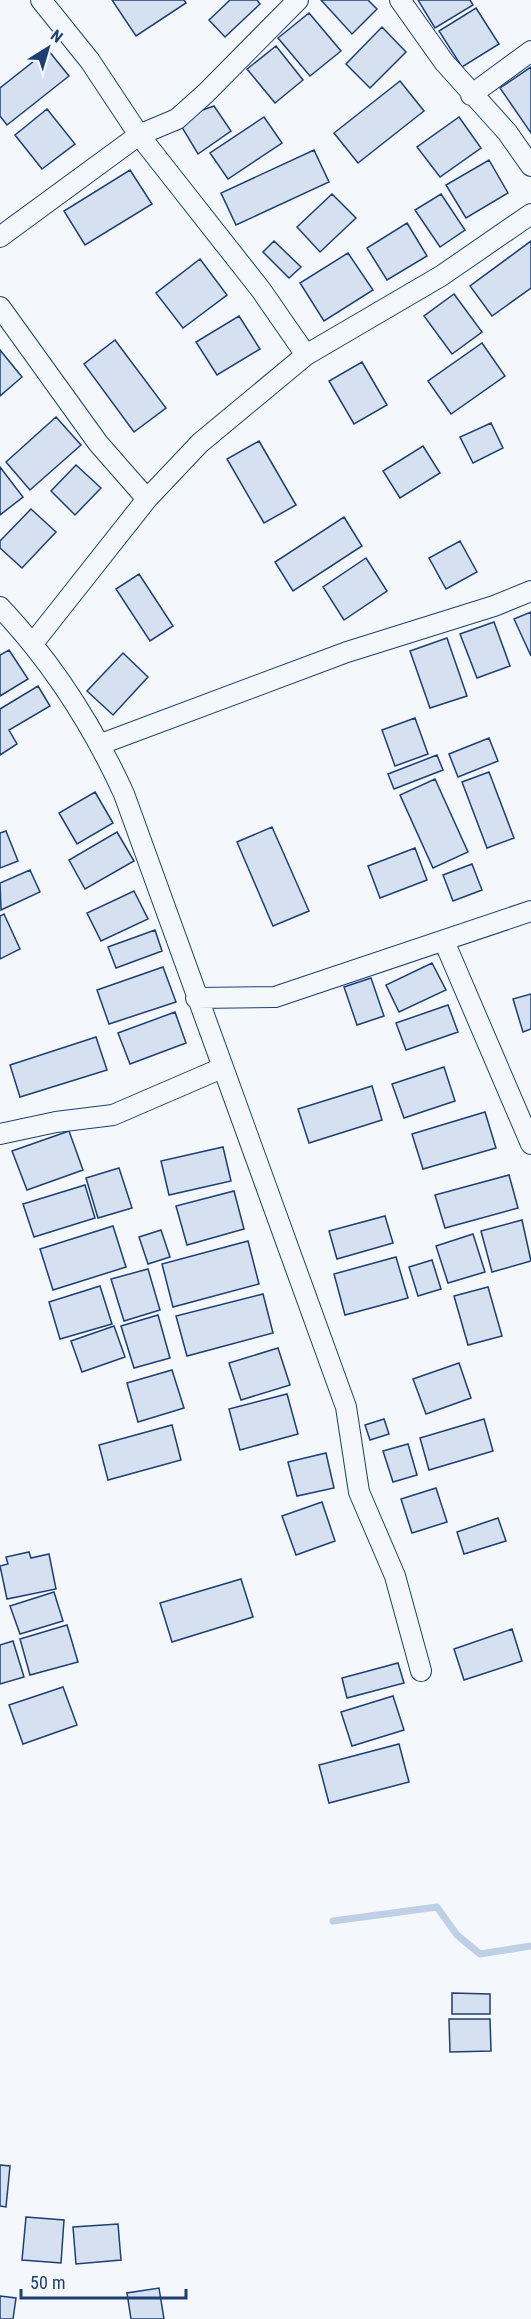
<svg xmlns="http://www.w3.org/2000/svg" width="531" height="2319" font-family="'Roboto Condensed',sans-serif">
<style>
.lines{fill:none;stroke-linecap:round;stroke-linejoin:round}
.stream{stroke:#bed0e5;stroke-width:7}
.building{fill:#d5e0f0;stroke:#1d3f73;stroke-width:1.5}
.street-casing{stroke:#1d3f73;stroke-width:22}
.street{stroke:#f4f7fb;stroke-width:20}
</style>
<rect width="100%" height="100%" fill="#f4f7fb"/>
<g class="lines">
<path class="stream" d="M333,1921L437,1907L457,1935L480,1954L531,1946"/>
</g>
<path class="building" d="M112,0H184L186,3L136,36Z
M230,0H257L260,4L225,37L209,20Z
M321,0H368L377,9L352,34Z
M418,0H470L473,5L435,28Z
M476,8L499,44L462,67L439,31Z
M309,13L341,51L310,76L278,38Z
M382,27L406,52L370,88L346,64Z
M276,46L303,80L275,103L247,69Z
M48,50L69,76L7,125L0,116V88Z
M531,67V133L500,88Z
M400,81L424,111L358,163L334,133Z
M214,106L231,131L198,154L177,119Z
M47,109L75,144L42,169L15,135Z
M264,117L282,143L228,179L210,153Z
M459,117L481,148L440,177L417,147Z
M314,150L329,182L236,225L221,193Z
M489,160L508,193L466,218L446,185Z
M130,170L152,204L85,245L64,211Z
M332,194L356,218L320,252L297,227Z
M441,194L465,230L440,247L415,210Z
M407,223L427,256L387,280L367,248Z
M274,241L301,267L289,278L263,252Z
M531,241V288L492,316L470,286Z
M348,253L373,290L324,321L300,283Z
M200,259L227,295L183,328L156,293Z
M454,294L482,332L452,354L424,316Z
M239,316L260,349L217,375L196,342Z
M115,340L166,408L134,432L84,364Z
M482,343L505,376L451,414L428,381Z
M0,350L22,377L0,396Z
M362,362L387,405L354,424L329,381Z
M56,417L81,445L30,490L6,462Z
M491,423L503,448L473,463L460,437Z
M259,441L296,505L264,523L227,459Z
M423,446L440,473L400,498L383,471Z
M76,465L101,488L75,515L51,491Z
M0,467L23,497L0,515Z
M31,509L56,532L22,568L0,548V541Z
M344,517L362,546L293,591L275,562Z
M460,541L477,572L446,589L429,558Z
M366,558L387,591L344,620L323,587Z
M139,574L173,626L150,641L116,589Z
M531,612V656L514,619Z
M494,622L510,666L477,678L460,634Z
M447,638L467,696L430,708L410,651Z
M9,650L28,679L0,696V655Z
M123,653L148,677L113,715L87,691Z
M38,686L50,706L9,730L17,744L0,755V709Z
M415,718L428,754L395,766L382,730Z
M489,738L498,761L458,777L449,754Z
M437,755L443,770L394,789L388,774Z
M489,772L514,838L487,848L462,782Z
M435,779L468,852L433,868L400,795Z
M95,792L113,823L77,844L59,813Z
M272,827L309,911L273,926L237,842Z
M6,831L18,861L0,868V833Z
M117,832L134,861L85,889L69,860Z
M415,848L427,880L380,898L368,866Z
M472,864L482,890L453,901L443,875Z
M30,870L40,892L1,910L0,883Z
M134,891L148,919L101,941L87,913Z
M4,914L20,949L0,959V916Z
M155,930L162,951L116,968L108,947Z
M432,963L446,990L399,1012L386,985Z
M163,967L176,1002L109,1024L97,990Z
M371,978L384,1016L357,1025L344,987Z
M531,994V1029L523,1032L513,999Z
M448,1005L458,1032L406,1050L396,1023Z
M175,1012L186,1043L130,1064L118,1033Z
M96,1037L107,1070L20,1097L10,1065Z
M444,1067L455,1101L404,1118L392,1084Z
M372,1086L382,1120L309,1143L298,1109Z
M485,1112L496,1148L423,1169L412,1134Z
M69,1131L83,1170L27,1190L12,1151Z
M223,1147L231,1181L169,1195L161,1161Z
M119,1168L132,1208L98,1218L86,1178Z
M509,1175L518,1208L445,1228L435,1195Z
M85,1185L95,1218L34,1237L23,1204Z
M234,1191L244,1229L187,1245L176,1206Z
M385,1216L393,1243L337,1259L329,1231Z
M522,1220L531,1261L492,1272L481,1231Z
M113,1226L126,1267L53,1290L40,1249Z
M161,1230L170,1257L148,1264L139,1237Z
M473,1234L485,1272L448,1283L436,1246Z
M248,1241L259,1284L173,1307L162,1264Z
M396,1257L408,1298L345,1315L334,1274Z
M432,1260L441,1289L418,1296L409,1267Z
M148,1269L160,1310L124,1321L111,1279Z
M100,1286L112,1324L60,1339L49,1302Z
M488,1287L502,1336L468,1345L454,1296Z
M263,1294L273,1333L187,1356L176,1316Z
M158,1315L170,1358L134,1368L121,1326Z
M114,1326L125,1357L82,1372L71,1341Z
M278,1348L290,1385L241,1400L229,1363Z
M459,1363L471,1398L426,1414L413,1379Z
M172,1370L184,1408L138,1422L127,1383Z
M287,1394L298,1434L240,1450L229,1409Z
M384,1419L389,1434L370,1440L365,1425Z
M484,1419L493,1451L429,1470L420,1438Z
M172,1425L181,1460L108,1480L99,1445Z
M408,1444L417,1475L393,1482L383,1451Z
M326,1453L334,1488L297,1496L288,1462Z
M436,1488L447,1522L412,1533L401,1499Z
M322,1502L335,1541L296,1555L282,1516Z
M498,1518L506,1541L464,1554L457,1532Z
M29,1552L31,1558L49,1554L56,1589L7,1599L0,1566L8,1564L6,1557Z
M241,1579L253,1617L172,1642L160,1603Z
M54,1592L63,1621L20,1634L10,1606Z
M67,1625L78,1662L30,1675L20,1639Z
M512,1629L522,1661L464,1680L454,1649Z
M13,1641L24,1677L0,1684V1645Z
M398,1663L404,1683L347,1698L342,1678Z
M63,1687L77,1725L23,1744L9,1705Z
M393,1696L404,1730L352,1746L341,1712Z
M399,1744L409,1782L329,1803L319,1765Z
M452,1993L490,1994V2014H452Z
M449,2019H490L491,2051L450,2052Z
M0,2165L10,2166L6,2207L0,2206Z
M26,2217L64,2220L61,2263L22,2260Z
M118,2224L121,2260L76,2264L73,2227Z
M159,2288L164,2319H131L127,2293Z
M0,2296L16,2298L13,2319H0Z"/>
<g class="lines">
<defs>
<path id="street" d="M41,0L90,61L139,135L261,290L306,355
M400,0L444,62L507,132L531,166
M471,95L531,51
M0,237L139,135L177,119L206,93L298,0
M0,307L98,443L147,499
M0,607C52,662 93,726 124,794L346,1407L359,1492L395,1576L421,1671
M34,642L147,499L200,443L306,355L441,276L531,214
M101,744L347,652L494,606L531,591
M444,941L531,1144
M196,998L275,997L531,911
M0,1134L56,1122L113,1115L222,1068"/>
</defs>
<use href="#street" class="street-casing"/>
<use href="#street" class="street"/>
</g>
<g transform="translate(48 48) rotate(37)" stroke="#f4f7fb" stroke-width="4.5" paint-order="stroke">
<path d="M0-4.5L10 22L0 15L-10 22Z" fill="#1d3f73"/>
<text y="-9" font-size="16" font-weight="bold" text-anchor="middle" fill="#1d3f73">N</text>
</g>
<path d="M21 2289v9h165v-9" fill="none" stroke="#1d3f73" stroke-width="3"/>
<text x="30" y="2289" font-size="18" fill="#1d3f73" stroke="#f4f7fb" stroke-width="4.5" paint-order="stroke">50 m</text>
</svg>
